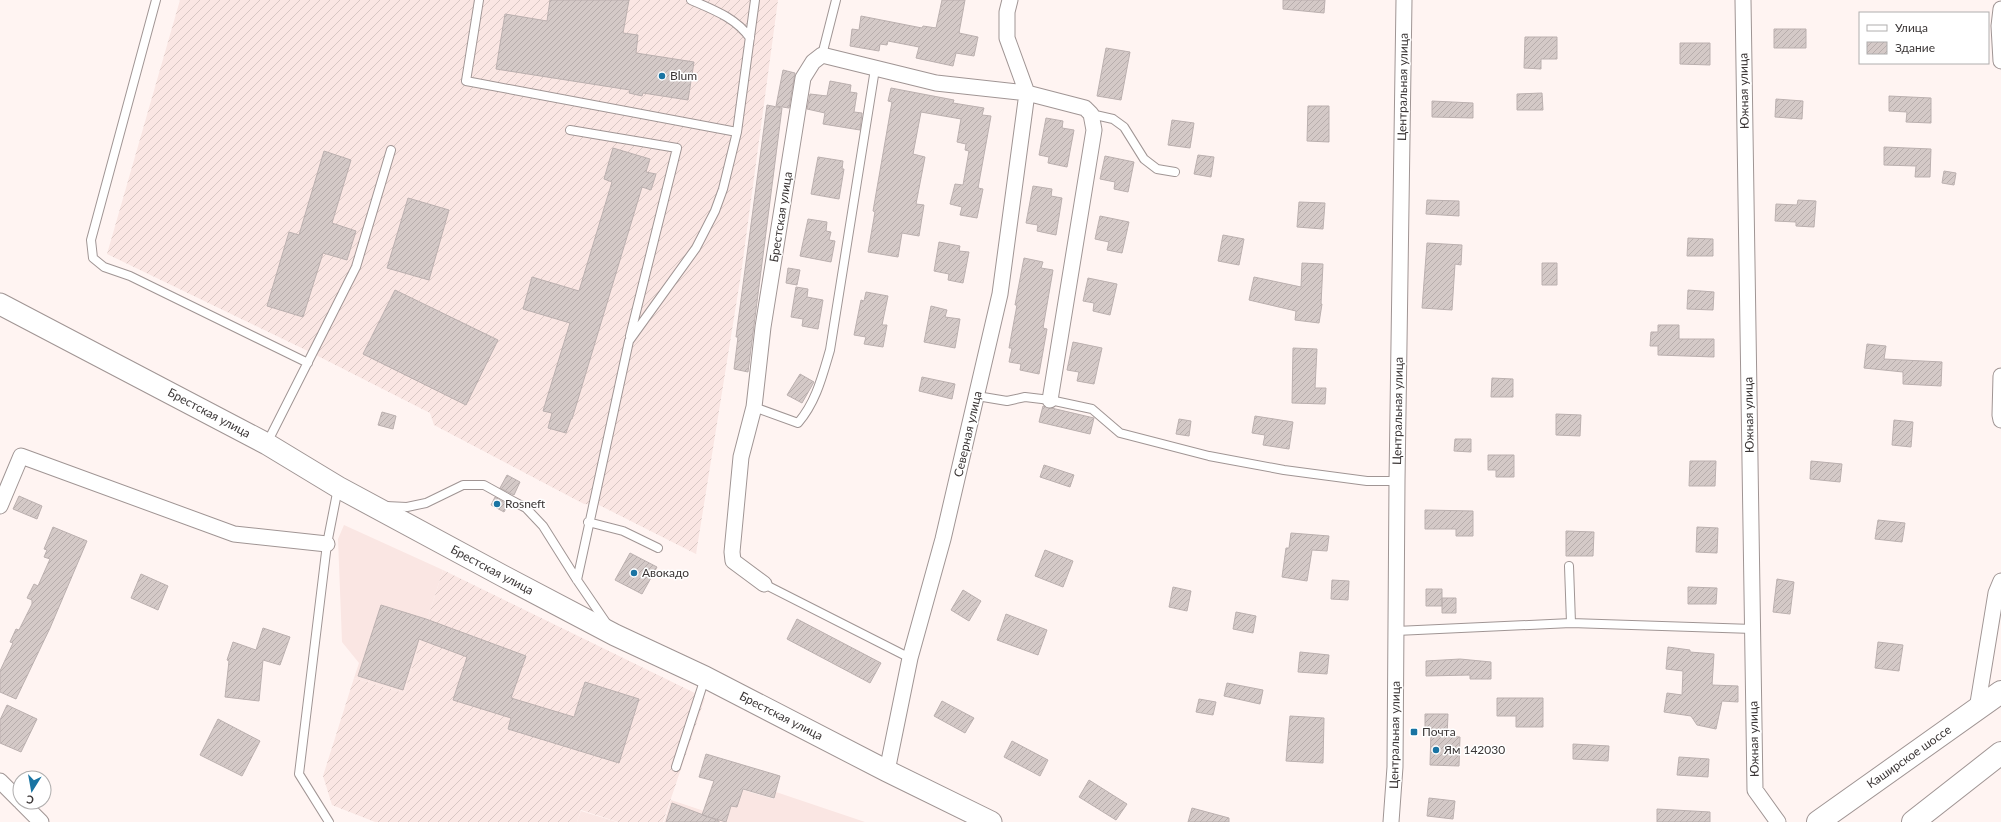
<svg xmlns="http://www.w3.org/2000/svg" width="2001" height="822" font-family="Lato,sans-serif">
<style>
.built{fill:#fae6e3}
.industrial{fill:url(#industrial-furrows)}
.building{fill:url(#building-hatch);stroke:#bbb0af}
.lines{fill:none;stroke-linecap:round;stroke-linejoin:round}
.service-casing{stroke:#a09594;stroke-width:10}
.minor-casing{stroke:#a09594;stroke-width:17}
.secondary-casing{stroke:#a09594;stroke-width:23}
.primary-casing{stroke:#a09594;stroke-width:24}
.service{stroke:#fff;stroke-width:8}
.minor{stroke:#fff;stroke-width:15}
.secondary{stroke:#fff;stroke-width:21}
.primary{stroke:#fff;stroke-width:22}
.poi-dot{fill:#1974a3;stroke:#fff;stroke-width:1.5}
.labels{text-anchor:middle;stroke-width:3;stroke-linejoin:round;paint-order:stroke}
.poi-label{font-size:12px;fill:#3a3535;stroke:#fff;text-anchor:start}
.street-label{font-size:12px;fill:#3a3535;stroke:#fff}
</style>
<defs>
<pattern id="industrial-furrows" width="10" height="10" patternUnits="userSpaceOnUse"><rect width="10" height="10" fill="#fae6e3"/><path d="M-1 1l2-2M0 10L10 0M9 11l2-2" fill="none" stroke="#d7c6c3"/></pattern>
<pattern id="building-hatch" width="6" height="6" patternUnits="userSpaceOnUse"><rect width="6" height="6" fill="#d4c9c7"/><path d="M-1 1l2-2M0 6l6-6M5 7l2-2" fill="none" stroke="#b7adac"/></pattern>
</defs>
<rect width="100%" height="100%" fill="#fff4f2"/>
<path class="built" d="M344,525L443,570L404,693L354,678L359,663L342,642L338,539Z
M713,781L774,799L776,792L865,822H664L671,800L704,811Z
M581,811L617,822H577Z"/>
<path class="industrial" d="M180,0H778L741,274L696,554L599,505L584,504L434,425L430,413L312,353L107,254Z
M443,570L705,698L663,822H618L581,810L577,822H375L332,805L323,776L354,678L404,693Z"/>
<path class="building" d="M550,0H629L623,33L638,35L636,53L694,62L688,100L643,93L642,96L629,93L630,90L496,69L505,14L547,21Z
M942,0H965L959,33L978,37L974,56L956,53L953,66L916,58L919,47L888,41L887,45L880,44L879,51L850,46L852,29L859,30L861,16L922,28L923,26L936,28Z
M1283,0H1325L1324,13L1283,9Z
M1774,29H1806V48H1774Z
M1525,37H1557V59H1541V69L1524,68Z
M1680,43H1710V65L1680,64Z
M1106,48L1130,52L1121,100L1097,96Z
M783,70L795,73L789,108L776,106Z
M830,81L851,85L850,92L857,93L854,112L862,113L860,130L823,124L825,113L807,109L810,94L827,96Z
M891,88L954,100L953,103L984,108L982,115L991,116L978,188L983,189L977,218L960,215L962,207L950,204L955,184L963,185L969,151L965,150L966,144L957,142L961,119L921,112L913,154L925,157L916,204L924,205L919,236L902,233L898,257L868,252L875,212L873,211L892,102L888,101Z
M1542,93L1543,110H1517V94Z
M1889,96L1931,98V123L1906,122L1907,112L1889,111Z
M1776,99L1803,101L1802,119L1775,117Z
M1432,101L1473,103V118L1432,117Z
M767,105L782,108L748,372L734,369L738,337H736Z
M1308,106H1329V142L1307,141Z
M1046,118L1063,121L1062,128L1074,130L1067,167L1048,163L1049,157L1039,155Z
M1172,120L1194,123L1190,148L1168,145Z
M1884,147L1931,149L1930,177H1915L1916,166L1884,165Z
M613,148L650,159L646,172L656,174L651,190L642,187L572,419H571L566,433L548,428L552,413L543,411L570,323L523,309L532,277L579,291L612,182L604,179Z
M324,151L351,160L332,223L356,231L347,260L323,253L303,317L267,306L289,232L299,235Z
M1198,155L1214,157L1211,177L1194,174Z
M1105,156L1134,162L1128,192L1114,189L1115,182L1100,179Z
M818,157L843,161L842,169H844L839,199L811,194Z
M1944,171L1956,173L1954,185L1942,183Z
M1033,186L1052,189L1051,196L1062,198L1056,235L1037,231L1038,225L1026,223Z
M408,198L449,210L429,280L387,268Z
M1427,200L1459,201V216L1426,214Z
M1798,200L1816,201L1814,227L1796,226V222L1775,221L1776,204L1797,205Z
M1299,202L1325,203L1323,229L1297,227Z
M1100,216L1129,222L1122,253L1107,250L1109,242L1095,239Z
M808,219L827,222L826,231L831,232L829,240L835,241L831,262L800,256Z
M1223,235L1244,239L1239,265L1218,261Z
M1688,238L1713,239V256H1687Z
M939,242L960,246L959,251L969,252L963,283L948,280L949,274L934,271Z
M1427,243L1462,245L1461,265L1455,264L1452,310L1422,308Z
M1024,258L1043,262L1041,268L1053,270L1043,328L1047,329L1039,374L1020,370L1021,364L1009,362L1012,348H1009L1017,305H1015Z
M1302,263L1323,264L1321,304H1322L1319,323L1295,320L1296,311L1249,300L1254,277L1301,287Z
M1542,263H1557V285H1542Z
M788,268L800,270L797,285L786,283Z
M1088,278L1117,284L1110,315L1093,311L1094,303L1083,301Z
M796,287L808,289L807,297L823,300L818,329L802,326L803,319L791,317Z
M395,290L498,340L466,405L363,354Z
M1688,290L1714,292L1713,310L1687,309Z
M866,292L888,296L882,325H887L883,347L864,344L866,337L854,335L861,300L864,301Z
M931,306L947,310L945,317L960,319L955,348L924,342Z
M1658,325H1679V339H1714V357L1658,355V346H1650L1651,332H1658Z
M1073,342L1102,348L1094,384L1077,381L1079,372L1067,370Z
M1867,344L1886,346L1884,359L1942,362L1941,386L1903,384V372L1864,368Z
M1293,348L1317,349L1315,388H1326L1325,404L1292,403Z
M800,374L814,382L802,403L787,395Z
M922,377L955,384L952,399L919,391Z
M1492,378L1513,379V397H1491Z
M1043,406L1094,418L1090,434L1039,422Z
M382,412L396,416L393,429L378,425Z
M1556,414L1581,415L1580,436L1556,435Z
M1255,416L1293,422L1289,449L1263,445L1265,435L1252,433Z
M1179,419L1191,421L1189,436L1176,434Z
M1894,420L1913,422L1911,447L1892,445Z
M1455,439H1471V452L1454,451Z
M1488,455H1514V477H1496V470H1488Z
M1690,461H1716L1715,486H1689Z
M1811,461L1842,464L1840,482L1810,479Z
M1044,465L1074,475L1070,487L1040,477Z
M507,475L520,482L514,495L500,488Z
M19,496L42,506L37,519L13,509Z
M495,497L508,505L504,512L491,505Z
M1425,510L1473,511V536H1456V529H1425Z
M1878,520L1905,523L1902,542L1875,539Z
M53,527L87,541L50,628L16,699L0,692V671L13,643L10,642L16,629L19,630L32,604V600L27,598L34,584L38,586L50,559L44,557L47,550L44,549Z
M1697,527L1718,528L1717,553L1696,552Z
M1566,531L1594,532L1593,556H1566Z
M1291,533L1329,536L1327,551L1312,550L1307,581L1282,577L1286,548H1289Z
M1045,550L1073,561L1063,587L1035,576Z
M630,553L657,567L642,594L615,580Z
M141,574L168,586L158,610L131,598Z
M1777,579L1794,582L1790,614L1773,612Z
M1332,580L1349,581L1348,600L1331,599Z
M1173,587L1191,591L1187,611L1169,607Z
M1688,587L1717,588L1716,604H1688Z
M1426,589H1442V606H1426Z
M963,590L981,601L969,621L951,610Z
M1442,598H1456V613H1442Z
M381,605L426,619L526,656L511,698L574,717L585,682L639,699L619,763L508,729L511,718L453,700L467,657L419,639L403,690L358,676Z
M1236,612L1256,616L1253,633L1233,629Z
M1006,614L1047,630L1038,655L997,640Z
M797,619L881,663L870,683L787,639Z
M263,628L290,637L280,665L263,660L259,701L225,697L229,661L227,660L233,642L256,650Z
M1878,642L1903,645L1899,671L1875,668Z
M1668,647L1690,650V652L1714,654L1712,685L1738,686V702L1722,701L1716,729L1697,725L1691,716L1664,712L1667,693L1682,695L1683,671L1666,669Z
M1300,652L1329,655L1327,674L1298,672Z
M1460,659L1491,662V679H1470V675L1426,676V661Z
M1227,683L1263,690L1260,704L1224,696Z
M1497,698H1543V727H1516V716H1497Z
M1199,699L1216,702L1213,715L1196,712Z
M942,701L974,718L965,733L934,716Z
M7,705L37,719L21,752L0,743V720Z
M1425,714H1448L1447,736L1460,737L1459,766L1430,765L1431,730H1425Z
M1290,716L1324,718L1323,763L1286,761Z
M218,719L260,741L242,776L200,755Z
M1012,741L1048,760L1040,776L1004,757Z
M1573,744L1609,746L1608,761L1573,759Z
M706,754L780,776L774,798L743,789L737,807L731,806L726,822L702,815L714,781L699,777Z
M1679,757L1709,759L1708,777L1677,775Z
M1089,780L1127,804L1116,820L1079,797Z
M1429,798L1455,801L1453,819L1427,816Z
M672,803L719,821V822H666Z
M1192,808L1229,818V822H1188Z
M1657,809L1710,812V822H1657Z"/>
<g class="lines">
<defs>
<path id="service" d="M156,0L91,240L93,258L104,267L130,276L308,363
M479,0L466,81L737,132
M691,0C714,10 736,18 750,38
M822,55L836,0
M1091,114L1113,119L1124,127L1144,159L1157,169L1175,172
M570,130L677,148L630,336
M977,396L1007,401L1025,397L1050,400L1092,409L1120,433L1209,456L1284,470L1367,481H1397
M754,407L798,423C816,402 822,377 830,350L875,69
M267,443L356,267L391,150
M386,506L407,507L426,503L463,485H484L511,500L526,508L543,526L577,580L607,624
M588,522L623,531L658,548
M1569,566L1571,623
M577,580L629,341L696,248L715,211L723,189L737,132L755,0
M764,584L910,658
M1396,631L1571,623L1753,629
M676,767L705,678
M329,822L299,774L327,544L338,488"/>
<path id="minor" d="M1743,0L1755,790L1778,822
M2001,9L1999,26L2001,61
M2001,376L2000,415L2001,420
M0,506L21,456L234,534L327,544
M764,584L733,561L732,552L741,457L754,407L763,327L803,78L813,62L822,55L936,83L1027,93L1085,108L1091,114L1094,130L1050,400
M1977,709L1996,593L2001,581
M887,771L910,658L943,539L1000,294L1027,93L1007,38V12L1010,0
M0,781L20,801
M21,802L41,822
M1391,822L1395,767L1397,481L1404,0"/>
<path id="secondary" d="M0,304L267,444L338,487L503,576L615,635L705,677L887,771L991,822"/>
<path id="primary" d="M1818,822L2001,692
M1913,822L2001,753"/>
</defs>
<use href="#service" class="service-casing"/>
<use href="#minor" class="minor-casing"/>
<use href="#secondary" class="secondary-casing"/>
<use href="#primary" class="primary-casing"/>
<use href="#service" class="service"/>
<use href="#minor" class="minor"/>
<use href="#secondary" class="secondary"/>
<use href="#primary" class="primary"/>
</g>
<g class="poi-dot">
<circle cx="662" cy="76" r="4"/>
<circle cx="497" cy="504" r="4"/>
<circle cx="634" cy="573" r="4"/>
<rect x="1410" y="728" width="8" height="8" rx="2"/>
<circle cx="1436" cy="750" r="4"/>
</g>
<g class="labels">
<g class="poi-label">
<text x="670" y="80">Blum</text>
<text x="505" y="508">Rosneft</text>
<text x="642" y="577">Авокадо</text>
<text x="1422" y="736">Почта</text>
<text x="1444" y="754">Ям 142030</text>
</g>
<g class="street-label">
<text transform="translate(1403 87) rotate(-89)" y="4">Центральная улица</text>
<text transform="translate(1744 91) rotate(-91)" y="4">Южная улица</text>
<text transform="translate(781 217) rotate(-81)" y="4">Брестская улица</text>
<text transform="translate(1398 411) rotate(-89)" y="4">Центральная улица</text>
<text transform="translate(209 413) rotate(28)" y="4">Брестская улица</text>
<text transform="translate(1749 415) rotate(-91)" y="4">Южная улица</text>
<text transform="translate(968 434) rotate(-77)" y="4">Северная улица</text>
<text transform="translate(492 570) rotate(28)" y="4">Брестская улица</text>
<text transform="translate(781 716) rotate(27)" y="4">Брестская улица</text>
<text transform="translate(1395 735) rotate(-89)" y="4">Центральная улица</text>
<text transform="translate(1754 739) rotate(-91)" y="4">Южная улица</text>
<text transform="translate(1909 757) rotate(-35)" y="4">Каширское шоссе</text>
</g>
</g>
<rect x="1859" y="12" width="130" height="52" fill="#ffffff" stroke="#b0aeae"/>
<rect x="1867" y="25" width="20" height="6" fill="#ffffff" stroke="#b0aeae"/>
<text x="1895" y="32" font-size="12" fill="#3a3535">Улица</text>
<rect x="1867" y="42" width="20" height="12" fill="url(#building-hatch)" stroke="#b0aeae"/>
<text x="1895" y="52" font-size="12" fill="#3a3535">Здание</text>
<g transform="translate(32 790) rotate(191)"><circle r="19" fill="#ffffff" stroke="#b0aeae"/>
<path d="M0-3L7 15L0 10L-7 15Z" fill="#1974a3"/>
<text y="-6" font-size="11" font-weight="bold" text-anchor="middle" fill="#3a3535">С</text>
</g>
</svg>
